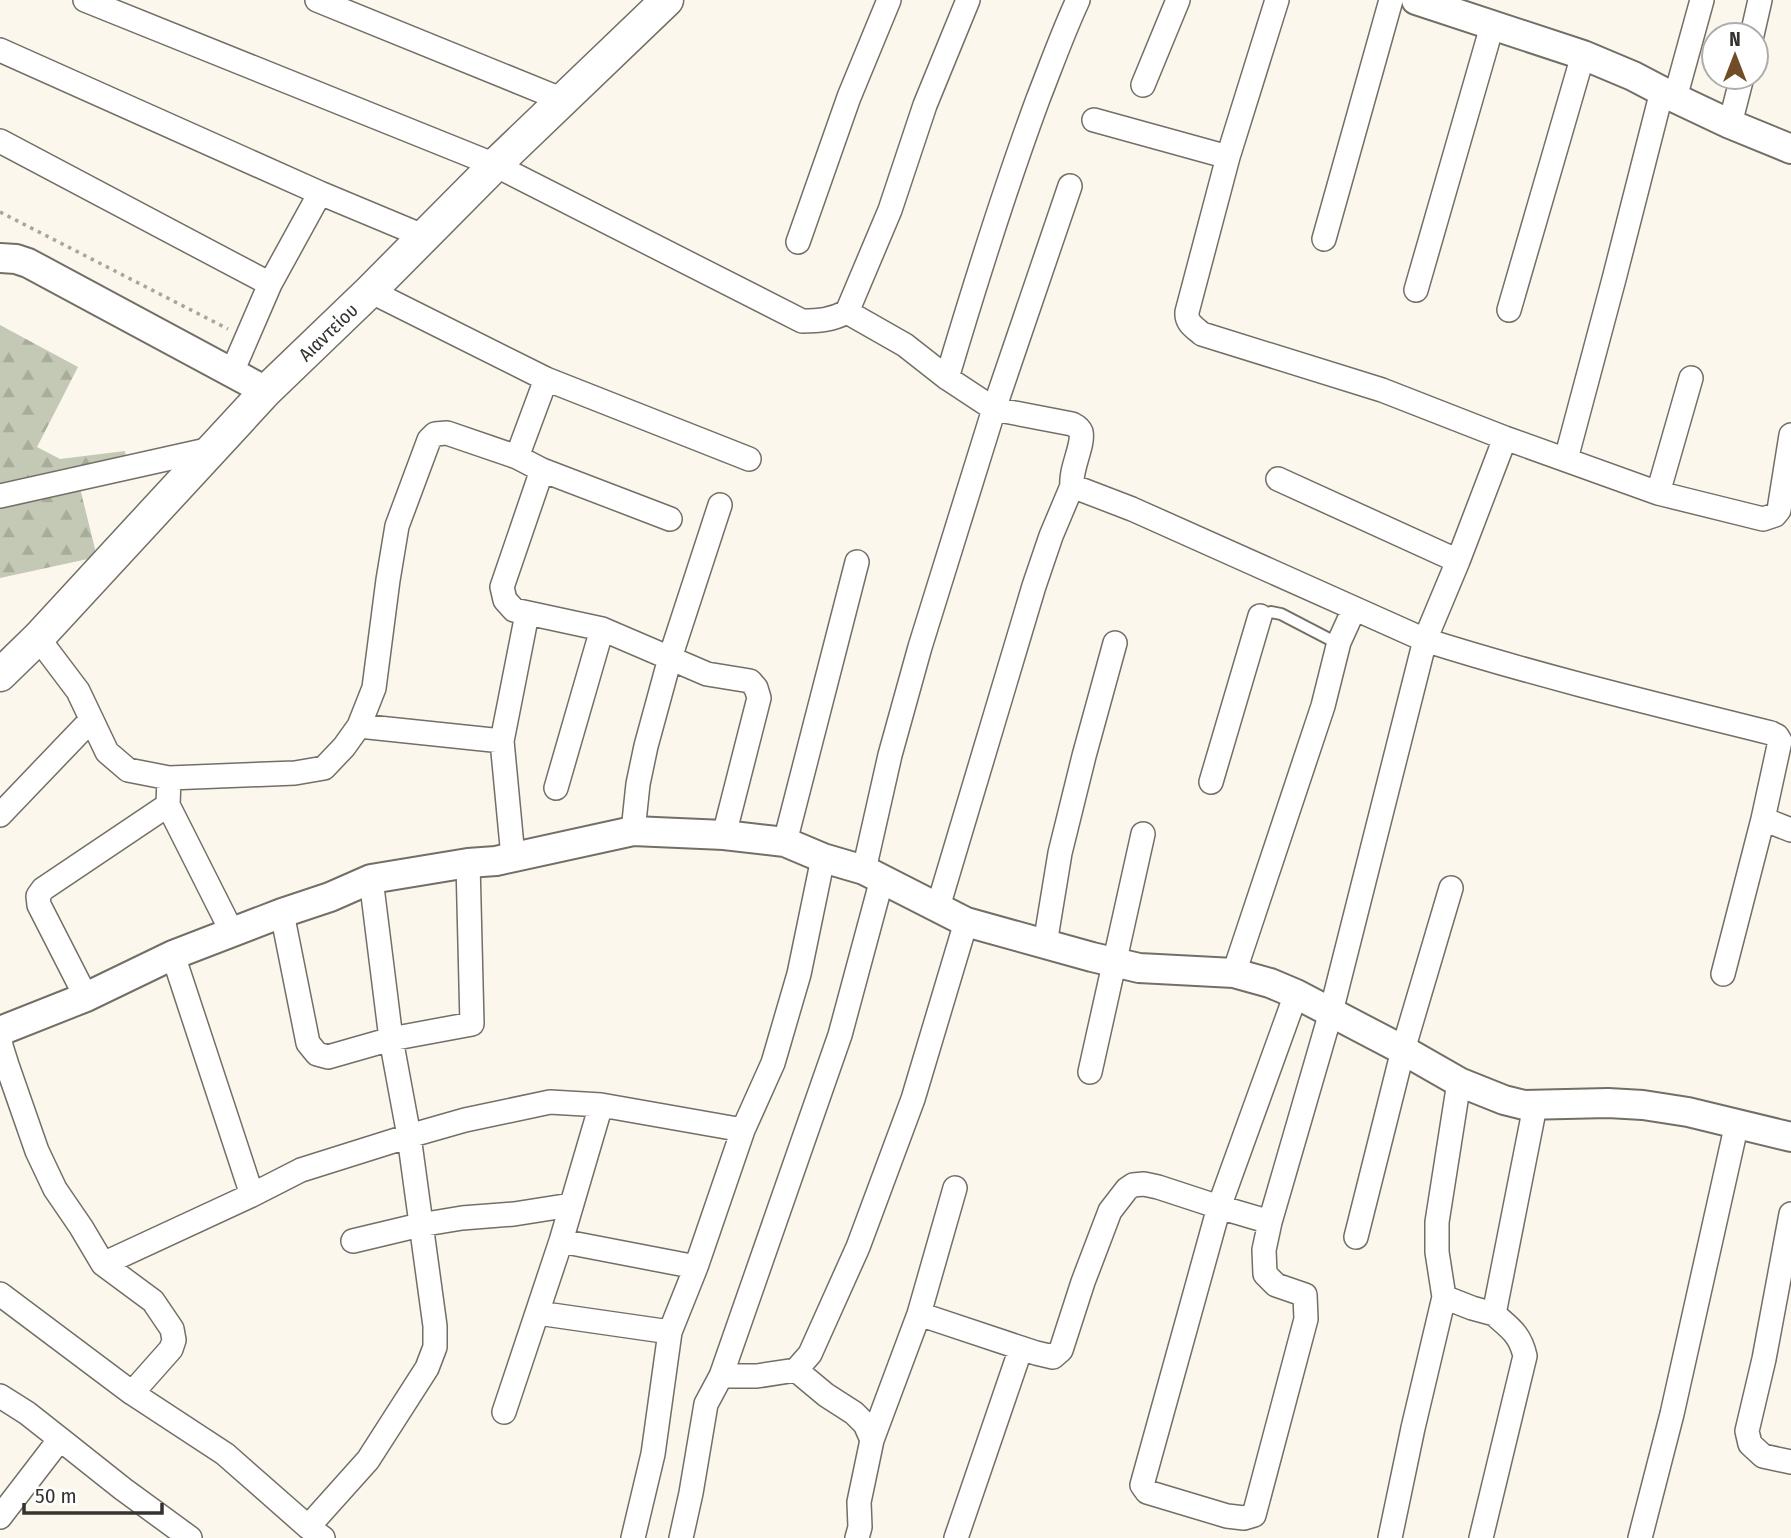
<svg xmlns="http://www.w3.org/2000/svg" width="1791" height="1538" font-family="'Fira Sans Condensed',sans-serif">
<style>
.forest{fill:url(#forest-firs)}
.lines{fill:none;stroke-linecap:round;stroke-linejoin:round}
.service-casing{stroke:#736e66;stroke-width:14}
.minor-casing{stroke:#736e66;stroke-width:26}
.tertiary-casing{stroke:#736e66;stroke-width:32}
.secondary-casing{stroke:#736e66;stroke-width:35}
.path{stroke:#a9a59e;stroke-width:3.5;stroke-dasharray:3.5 5;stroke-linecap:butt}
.service{stroke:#fff;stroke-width:10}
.minor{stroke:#fff;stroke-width:23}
.tertiary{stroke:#fff;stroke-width:28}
.secondary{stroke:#fff;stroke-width:32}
.labels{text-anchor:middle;stroke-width:7;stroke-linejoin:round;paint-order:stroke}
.street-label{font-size:19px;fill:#35332f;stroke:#fff}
</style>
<defs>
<pattern id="forest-firs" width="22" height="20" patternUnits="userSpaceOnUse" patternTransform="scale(1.75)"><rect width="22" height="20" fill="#c3c9b4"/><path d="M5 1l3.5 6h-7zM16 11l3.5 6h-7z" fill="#a8ad9b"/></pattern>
</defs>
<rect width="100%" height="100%" fill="#fcf7ed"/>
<path class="forest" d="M0,325L78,367L37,447L60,459L125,451L127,464L77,476L97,557L0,578Z"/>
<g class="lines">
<defs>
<path id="service" d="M1260,616L1271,612L1281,614L1331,640L1339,642"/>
<path id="minor" d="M85,0L495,165L802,321C819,321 831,320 847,312L905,345L947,378L994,409L1072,424C1076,426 1079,427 1081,432C1084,445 1070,469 1072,486L1132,509L1425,640L1331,1012L1270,1222L1264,1250L1265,1274L1276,1285L1305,1295L1306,1319L1254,1515L1244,1518L1227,1516L1147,1492L1142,1485L1219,1207L1296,994
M317,0L563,100
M1277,0L1228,157L1187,312C1186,323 1194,327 1202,334L1382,390L1505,438L1658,493L1763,519L1775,515L1779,510L1791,435
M1752,35L1760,0
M0,50L320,193L423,236
M1143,85L1178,0
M1675,98L1702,0
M1094,120L1228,157
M1730,124L1742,77
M0,141L270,284
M1324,239L1391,0
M798,242L849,97L889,0
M1416,290L1492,26
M370,291L546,379L749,459
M1509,310L1583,55
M847,312L890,210L925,105L968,0
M232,372L270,284L320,193
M947,378C975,284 1004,191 1038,99C1051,66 1063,32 1078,0
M1505,438L1458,561L1425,640C1539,676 1655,704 1771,733L1777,736L1780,741L1763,819L1791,830
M517,457L546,379
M1566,459L1614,279L1662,91
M542,470L502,587L505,600L514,610L602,629L707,674L750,681L756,688L759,698L724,835
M1278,479L1458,561
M1658,493L1691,378
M0,496L211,449
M38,638L78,691L107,752L128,770L169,778L295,773L324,768L344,747L359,726L374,688L388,580L397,526L429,440L435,434L447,433L517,457L542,470L670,519
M359,726L502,741
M1211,782L1260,616
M556,788L602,629
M168,805L232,932
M0,815L91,720
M633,831L638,784L646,746L670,658L720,505
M785,842L857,562
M513,857L502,741L527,614
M864,870L890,755L920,647L994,409L1070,186
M938,907L1034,586L1051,536L1072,486
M282,913L308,1043L317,1054L328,1057L391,1039L472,1024L468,863
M1045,944L1060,853L1084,756L1115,643
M173,955L252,1195
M1234,973L1323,706L1339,642L1354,609
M1723,974L1763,819
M86,997L39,905L38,896L43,889L168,805L169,778
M0,1034L1,1046L7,1065L37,1151L55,1189L81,1227L103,1264L153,1301L172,1329L174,1340L171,1349L132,1393
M1090,1072L1143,834
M1791,1214L1764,1359L1747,1431L1750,1444L1763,1456L1791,1462
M1356,1237L1403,1050L1451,888
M353,1241L420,1225L462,1218L514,1214L571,1205
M561,1241L696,1267
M103,1264L252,1195L301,1170L409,1136L465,1120L550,1102L601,1105L743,1130L773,1063L799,974L823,858
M0,1294L132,1393L225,1454L308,1527L323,1538
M1444,1297L1472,1308L1494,1314
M538,1313L670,1332
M919,1314L1036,1353L1053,1357L1061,1350L1083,1282L1110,1211L1127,1189L1133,1185L1144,1184L1158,1187L1219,1207L1270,1222
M796,1370L826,1395L854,1413L865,1424L872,1440L859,1502L860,1527L857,1538
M721,1376H757L796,1370L810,1354L858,1247L913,1099L966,922
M0,1396L27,1413L60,1439L0,1517
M504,1412L561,1241L601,1105
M60,1439L123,1489L190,1538
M872,1440L919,1314L955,1188
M308,1527L368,1460L427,1368L435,1347V1326L409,1136L391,1039L371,879
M633,1538L653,1454L670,1332L696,1267L743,1130
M681,1538L691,1493L706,1404L721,1376L840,1035L882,879
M956,1538L1021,1348
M1390,1538L1413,1428L1444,1297L1437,1252V1222L1459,1082
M1481,1538L1525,1356C1520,1334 1510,1328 1494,1314L1535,1106
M1640,1538L1672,1414L1737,1123"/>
<path id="tertiary" d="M1416,0L1583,55L1633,76L1675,98L1730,124L1791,149
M0,258L16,259L28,263L266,391
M0,1031L86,997L173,955L282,913L330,897L371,879L468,863L496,861L633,831L724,835L785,842L823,858L864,870L966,922L1092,957L1139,968L1234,973L1270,983L1296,994L1403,1050L1459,1082L1504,1100L1524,1105L1608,1103L1643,1105L1688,1112L1791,1137"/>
<path id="secondary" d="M0,675L38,638L266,391L370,291L495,165L667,0"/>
</defs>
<use href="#service" class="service-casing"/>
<use href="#minor" class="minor-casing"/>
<use href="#tertiary" class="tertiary-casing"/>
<use href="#secondary" class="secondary-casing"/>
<path class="path" d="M0,212L228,329"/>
<use href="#service" class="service"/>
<use href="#minor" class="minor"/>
<use href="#tertiary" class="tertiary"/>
<use href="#secondary" class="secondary"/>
</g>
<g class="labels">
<g class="street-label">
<text transform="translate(328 332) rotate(-44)" y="7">Αιαντείου</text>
</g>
</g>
<g transform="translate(1735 56)"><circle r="33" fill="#ffffff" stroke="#aeadac" stroke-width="2"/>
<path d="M0-5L12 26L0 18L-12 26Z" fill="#704d26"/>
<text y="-10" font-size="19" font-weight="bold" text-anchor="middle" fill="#35332f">N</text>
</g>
<path d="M24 1503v10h138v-10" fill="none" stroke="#35332f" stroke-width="3.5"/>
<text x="35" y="1503" font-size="21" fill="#35332f" stroke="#ffffff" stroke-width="5" paint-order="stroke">50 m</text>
</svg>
